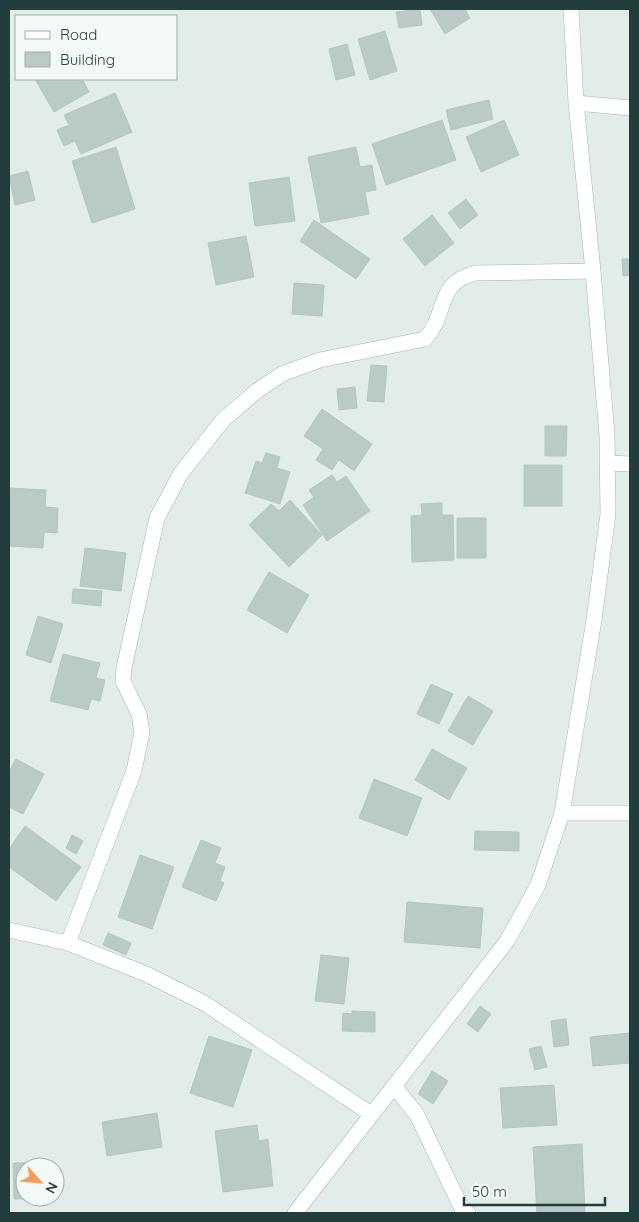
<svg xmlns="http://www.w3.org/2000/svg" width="639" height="1222" font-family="Quicksand,sans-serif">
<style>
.building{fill:#bacac7;stroke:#b4c6c2}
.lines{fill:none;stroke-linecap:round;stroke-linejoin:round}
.minor-casing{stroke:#a4b5b2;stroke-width:16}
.minor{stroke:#fff;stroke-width:15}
</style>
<rect width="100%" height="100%" fill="#e2edea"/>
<path class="building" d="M420,9L422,25L399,28L396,12Z
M430,9H465L470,18L445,34Z
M385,31L397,71L370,80L358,39Z
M347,44L355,75L336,80L329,49Z
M35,79H82L89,92L54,112Z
M115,93L132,132L81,154L75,141L64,146L57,130L69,125L64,115Z
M489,100L493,119L451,130L446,110Z
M442,120L456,160L386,185L372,144Z
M504,120L519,155L481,172L466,137Z
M116,147L135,209L92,223L72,161Z
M356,147L360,167L372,165L376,190L365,192L369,214L321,223L308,157Z
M28,171L35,200L15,205L9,176Z
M289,177L295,221L255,226L249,183Z
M466,199L478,215L460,229L448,213Z
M432,215L454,243L425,266L403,239Z
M314,220L370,259L356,279L300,241Z
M246,236L254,277L216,285L208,243Z
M622,259H630V275L623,276Z
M294,283L324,285L322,316L292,314Z
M371,365L387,366L384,402L367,401Z
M355,387L357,408L339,410L337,389Z
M322,409L372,444L354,471L339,460L332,470L316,460L323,449L304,436Z
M545,426H567L566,456H545Z
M266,453L280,457L277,468L290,472L280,504L245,493L256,461L262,463Z
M524,465H562V506H524Z
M332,475L337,482L346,476L370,511L327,541L303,505L314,497L309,490Z
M9,488L46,490L45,507L58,508L57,533L44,532L43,548L9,546Z
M290,500L322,535L289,567L249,525L271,504L279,511Z
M442,503V515H453L454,560L412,562L411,516L422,515L421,504Z
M457,518H486V558H457Z
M85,548L126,553L121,591L80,586Z
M269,572L309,595L287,633L247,610Z
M73,589L102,591L101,606L72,603Z
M38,616L63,624L51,663L26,655Z
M63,654L100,663L96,678L105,680L100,701L91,699L88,710L50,701Z
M431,684L453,694L439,724L417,714Z
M468,696L493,711L473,745L448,731Z
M432,749L467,768L449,800L415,780Z
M16,759L44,774L23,814L9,807V772Z
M374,779L422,798L407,836L359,818Z
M25,826L81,867L56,901L9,867V849Z
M475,831L519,832V851L474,850Z
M72,835L83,841L76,854L66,848Z
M201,840L221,848L215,863L225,867L220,881L224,883L216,901L182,887Z
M140,855L174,867L152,929L118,917Z
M407,902L483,908L480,948L404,942Z
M108,933L131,943L126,955L103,945Z
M321,955L349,958L344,1004L315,1001Z
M480,1006L491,1014L478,1032L467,1024Z
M352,1011L375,1012V1032L342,1031L343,1013L352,1014Z
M566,1019L569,1045L554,1047L551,1021Z
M630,1033V1063L593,1066L590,1037Z
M209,1036L252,1050L233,1107L190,1093Z
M541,1046L547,1067L535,1070L529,1049Z
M432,1071L448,1081L433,1104L418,1094Z
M554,1085L557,1125L503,1128L500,1088Z
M157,1113L162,1147L107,1156L102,1122Z
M257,1125L259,1141L268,1139L273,1186L223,1192L215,1131Z
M582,1144L585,1213H537L533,1147Z
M54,1162V1167H25V1197L54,1198L14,1199L13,1163Z"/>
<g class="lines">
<defs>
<path id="minor" d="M576,103L630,108
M607,463L630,464
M562,813H630
M9,930L68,943L146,974L204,1003L371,1114
M68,943L134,771L142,732L139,714L123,681L124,668L157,518L181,473L224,419L258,390L282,374L320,360L425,339C448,315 435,282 476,273L593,271
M394,1086L417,1115L462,1209L468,1213
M295,1213L507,941L538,885L562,813L594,620L608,514L607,435L593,271L576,103L571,9"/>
</defs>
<use href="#minor" class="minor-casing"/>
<use href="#minor" class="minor"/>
</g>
<rect width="639" height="1222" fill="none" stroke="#213e3c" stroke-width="20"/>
<rect x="15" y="15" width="162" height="65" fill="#f3f9f7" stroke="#9faeac"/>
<rect x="25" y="31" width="25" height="8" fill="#ffffff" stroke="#9faeac"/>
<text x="60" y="40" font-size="15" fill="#213e3c">Road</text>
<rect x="25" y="52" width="25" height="15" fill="#bacac7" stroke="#9faeac"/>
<text x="60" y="65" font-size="15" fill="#213e3c">Building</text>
<g transform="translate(40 1182) rotate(117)"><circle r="24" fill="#f3f9f7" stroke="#9faeac"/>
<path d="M0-4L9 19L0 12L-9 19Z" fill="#f59c58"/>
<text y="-8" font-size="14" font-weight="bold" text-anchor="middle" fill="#213e3c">N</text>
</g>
<path d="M464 1197v8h141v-8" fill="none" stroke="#213e3c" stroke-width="2.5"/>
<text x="472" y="1197" font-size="15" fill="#213e3c" stroke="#f3f9f7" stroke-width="4" paint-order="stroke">50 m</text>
</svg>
